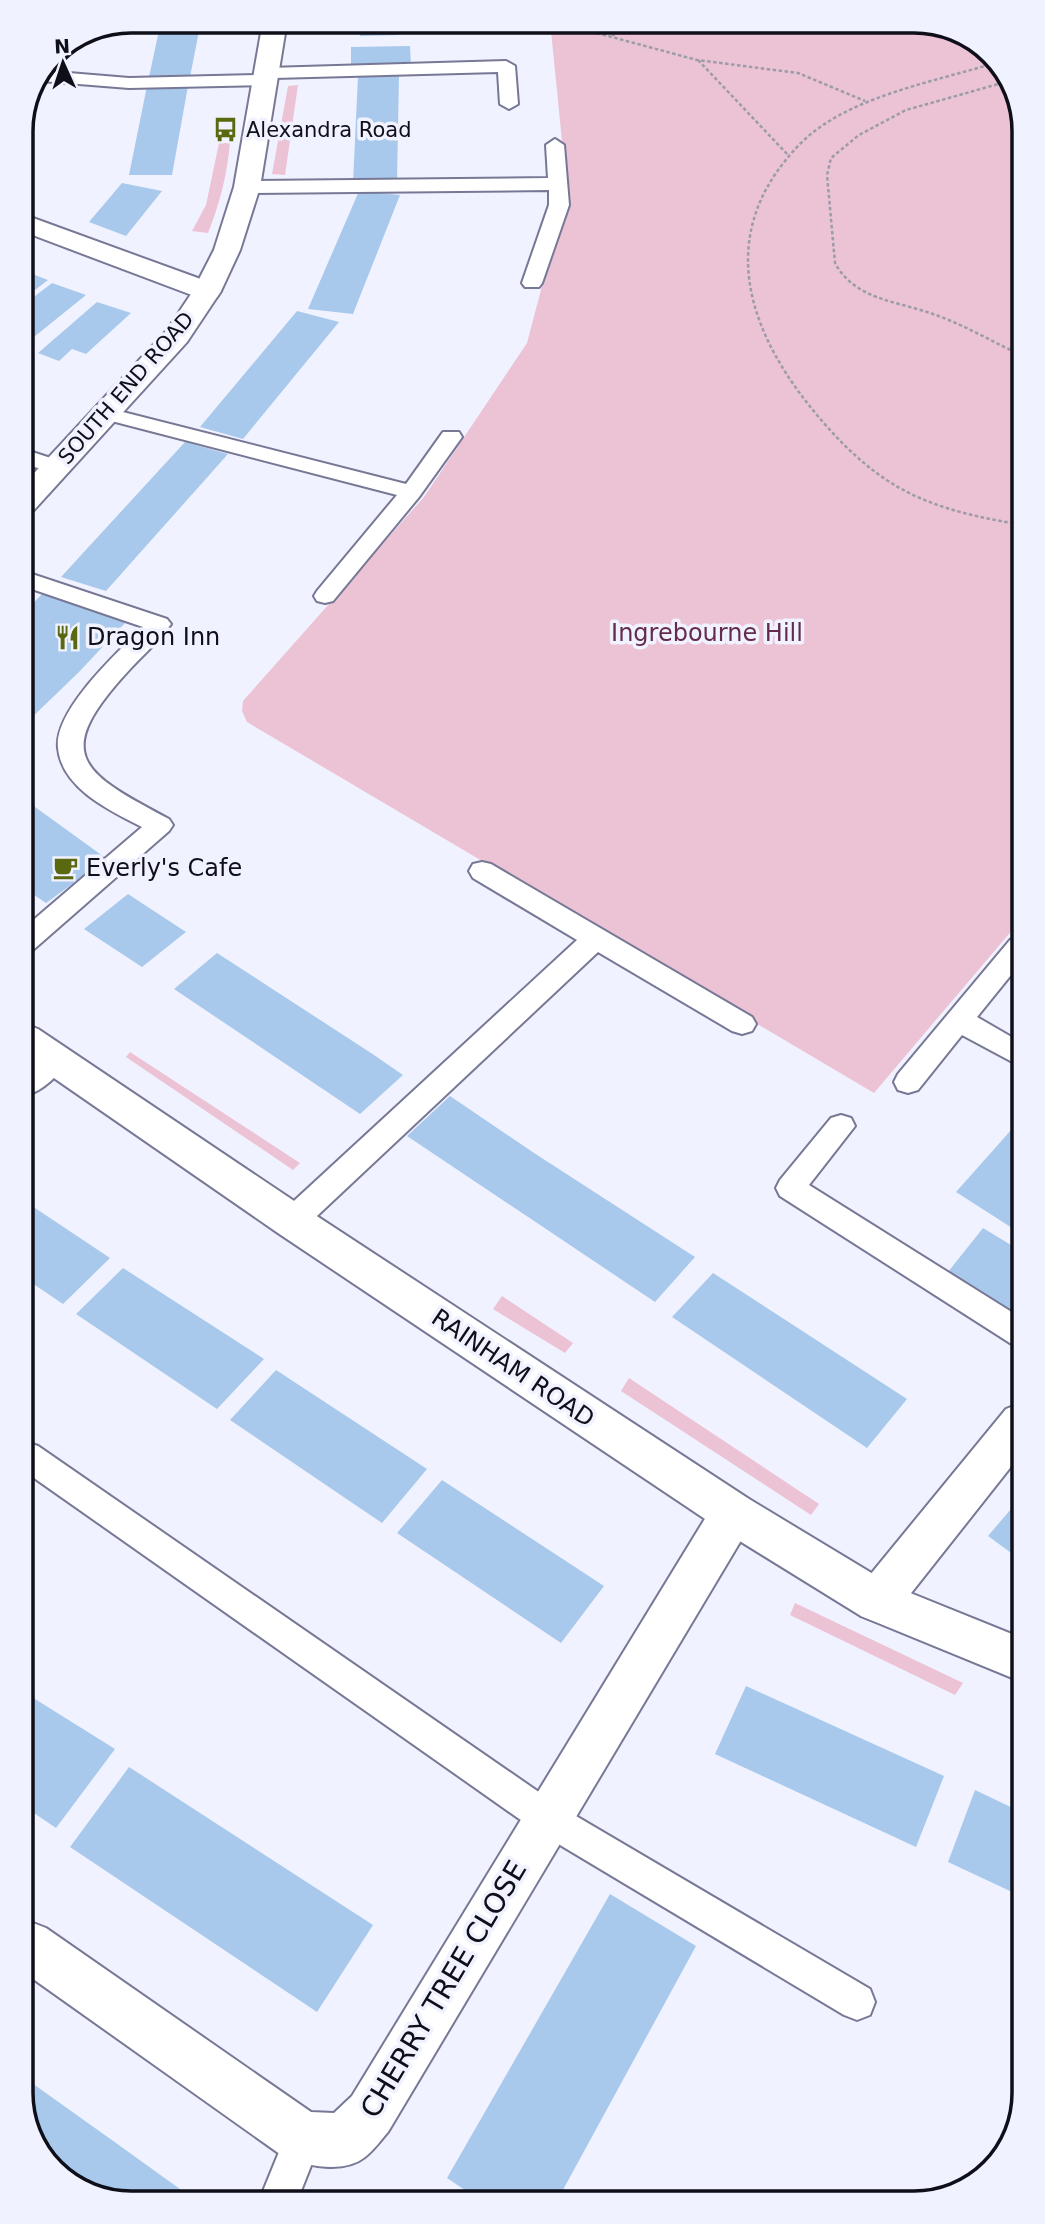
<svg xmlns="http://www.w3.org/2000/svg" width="1045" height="2224" font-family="'DejaVu Sans',sans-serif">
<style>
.green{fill:#ecc2d5}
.building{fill:#a8c9ec}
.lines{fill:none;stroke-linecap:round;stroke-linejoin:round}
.service-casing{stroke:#777895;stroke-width:4}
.minor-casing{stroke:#777895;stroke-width:4}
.tertiary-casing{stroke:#777895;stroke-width:4}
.primary-casing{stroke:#777895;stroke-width:4}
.path{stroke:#9b9ca8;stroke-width:2.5;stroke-dasharray:3.5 2.5;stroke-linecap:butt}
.service{fill:#fff;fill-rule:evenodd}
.minor{fill:#fff;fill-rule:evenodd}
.tertiary{fill:#fff;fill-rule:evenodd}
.primary{fill:#fff;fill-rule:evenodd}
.labels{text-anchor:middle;stroke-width:7;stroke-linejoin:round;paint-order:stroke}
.far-poi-label{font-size:21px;fill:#0f0f19;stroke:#f1f2ff;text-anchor:start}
.far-street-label{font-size:21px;fill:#0f0f19;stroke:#f1f2ff}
.park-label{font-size:24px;fill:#642b4a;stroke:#f1f2ff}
.poi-label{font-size:24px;fill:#0f0f19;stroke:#f1f2ff;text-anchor:start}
.street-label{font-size:24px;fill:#0f0f19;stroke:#f1f2ff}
.near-street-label{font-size:28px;fill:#0f0f19;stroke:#f1f2ff}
.rim{fill:none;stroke:#0f0f19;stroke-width:3.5}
</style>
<rect width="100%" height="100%" fill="#f1f2ff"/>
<path class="green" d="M550,21H922L981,44L1016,89L1019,922L874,1093L247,722L242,711L243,701L424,497L527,343L567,191Z
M298,85L285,175L272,174L288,86Z
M219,143H230C227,175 220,203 208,233L192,231L206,205Z
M130,1052L300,1163L293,1170L126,1057Z
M502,1296L573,1343L565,1353L493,1309Z
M629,1378L819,1504L811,1515L621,1391Z
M795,1603L963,1683L955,1695L790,1615Z"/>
<path class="building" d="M161,21H201L190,77H149Z
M360,21H399V35L360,36Z
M410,46L411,67L351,69V47Z
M399,75L397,182L353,183L358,76Z
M147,86H188L172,175H129Z
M122,183L162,191L126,236L89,222Z
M359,191L400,195L353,314L308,309Z
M22,270L48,280L22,300Z
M52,283L86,295L34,337L22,332V306Z
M97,302L131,313L86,354L72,349L59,361L38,353Z
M297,311L339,322L243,439L200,427Z
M185,442L228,454L106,591L61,577Z
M42,594L126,622L79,672L24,725L23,614Z
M24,799L107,859L46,903L24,888Z
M128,894L186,932L142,967L84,929Z
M217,953L371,1053L403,1075L360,1114L174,989Z
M450,1096L534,1153L695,1257L655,1302L407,1136Z
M1020,1120V1233L956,1192Z
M26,1202L110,1258L63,1304L26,1279Z
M983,1228L1021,1251V1307L1012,1319L944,1277Z
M123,1268L264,1359L217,1409L76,1314Z
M713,1273L907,1399L867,1448L672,1317Z
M276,1370L427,1469L382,1523L230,1420Z
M442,1480L604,1586L561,1643L397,1533Z
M1022,1496V1561L988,1536Z
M746,1686L944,1776L916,1847L715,1754Z
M27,1694L115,1749L56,1828L28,1809Z
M129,1767L373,1925L317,2012L70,1847Z
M975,1790L1023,1813V1897L948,1862Z
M610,1894L696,1946L558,2199H478L447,2178Z
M29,2081L109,2138L198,2202L124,2203L64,2180L29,2135Z"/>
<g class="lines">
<defs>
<path id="service" d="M506,61L515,66L518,104L509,109L500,104L498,72L274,78L272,84L266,85L129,88L41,81L45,71L129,78L260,75L262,69L268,68Z
M555,139L564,145L569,205L542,283L539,287H525L522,283L549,205V190L247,193L238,187L247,181L548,178L546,145Z
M107,408L406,484L443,432H459L462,437L419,497L333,601L325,603L317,601L314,596L317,591L397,495L100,418L96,414L100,410Z
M23,449L66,463L69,468L66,473L58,475L23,463Z
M23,571L167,619L171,624C160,640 144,654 131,668C51,754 78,771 169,819L173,825L169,831L33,950L25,953L24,928L142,827C111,811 62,789 58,748C54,710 118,652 143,627L23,586Z
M482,862L491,864L752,1017L756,1024L752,1031L742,1034L732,1031L598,952L302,1230L292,1233L282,1230L277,1221L282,1212L577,940L473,878L469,871L473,864Z
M1019,937V965L977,1017L1020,1042V1066L962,1035L918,1090L908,1093L898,1090L894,1082L898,1074L1010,940Z
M841,1115L851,1118L855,1126L809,1185L1021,1318V1347L1010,1343L780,1196L776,1188L780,1180L831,1118Z
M26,1442L38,1446L559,1806L870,1989L875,2002L870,2015L857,2020L844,2015L535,1830L27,1473Z
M303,2119L316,2125L322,2138L297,2201H259L290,2125Z"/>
<path id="minor" d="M22,214L217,285L221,291L217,297L207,299L197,297L22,231Z
M50,1042L63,1047L69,1057C60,1075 44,1090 25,1096V1058L37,1047Z
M1021,1403V1454L893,1616L877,1622L861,1616L854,1601L861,1586L1006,1409Z
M733,1493L749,1499L755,1513L749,1527L388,2132C381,2140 374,2150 365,2157C344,2174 307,2166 284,2157L29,1976L28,1921L46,1928L311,2112L334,2113L352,2096L717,1499Z"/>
<path id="tertiary" d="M263,21H287L260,187L240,250L221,291L187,342L34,510L23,512V485L167,330L193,291L214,250L234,187Z"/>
<path id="primary" d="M25,1024L38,1029L306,1209L749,1499L893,1586L1022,1638V1682L861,1616L717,1527L278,1233L25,1058Z"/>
</defs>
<use href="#service" class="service-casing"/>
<use href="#minor" class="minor-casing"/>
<use href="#tertiary" class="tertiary-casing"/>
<use href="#primary" class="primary-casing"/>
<path class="path" d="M611,21L614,38
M513,32L553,30L597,33L697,60L798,73L865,101
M698,60L788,155
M995,63C933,82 847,97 801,143C718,227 742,320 808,404C832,434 860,464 893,484C930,507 975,517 1018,524
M1009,81L906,110L859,135L831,158L827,175L835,263C855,300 897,301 933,314C962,324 989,340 1017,353"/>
<use href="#service" class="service"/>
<use href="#minor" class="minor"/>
<use href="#tertiary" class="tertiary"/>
<use href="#primary" class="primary"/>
</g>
<defs>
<symbol id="bus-bare" viewBox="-9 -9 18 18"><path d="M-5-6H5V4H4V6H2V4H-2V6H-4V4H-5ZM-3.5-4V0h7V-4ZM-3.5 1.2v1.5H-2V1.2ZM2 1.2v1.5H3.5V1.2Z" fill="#5a680f" stroke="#f1f2ff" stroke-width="2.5" paint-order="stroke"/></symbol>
<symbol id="restaurant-bare" viewBox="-9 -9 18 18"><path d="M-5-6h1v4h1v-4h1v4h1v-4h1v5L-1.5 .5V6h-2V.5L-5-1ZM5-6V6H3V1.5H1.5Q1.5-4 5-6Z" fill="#5a680f" stroke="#f1f2ff" stroke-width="2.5" paint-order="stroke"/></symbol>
<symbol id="cafe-bare" viewBox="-9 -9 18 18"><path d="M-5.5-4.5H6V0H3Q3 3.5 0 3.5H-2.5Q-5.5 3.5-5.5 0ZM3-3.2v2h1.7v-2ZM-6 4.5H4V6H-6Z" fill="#5a680f" stroke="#f1f2ff" stroke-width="2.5" paint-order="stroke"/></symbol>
</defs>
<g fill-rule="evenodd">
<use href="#bus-bare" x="208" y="112" width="35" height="35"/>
<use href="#restaurant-bare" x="50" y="620" width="35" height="35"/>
<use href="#cafe-bare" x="48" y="850" width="35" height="35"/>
</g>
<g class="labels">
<g class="far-poi-label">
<text x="246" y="137">Alexandra Road</text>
</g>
<g class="far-street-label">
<text transform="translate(126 388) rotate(-49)" y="7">SOUTH END ROAD</text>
</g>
<g class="park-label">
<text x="707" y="641">Ingrebourne Hill</text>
</g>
<g class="poi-label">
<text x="87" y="645">Dragon Inn</text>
<text x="86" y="876">Everly's Cafe</text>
</g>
<g class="street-label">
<text transform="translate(513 1368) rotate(34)" y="8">RAINHAM ROAD</text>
</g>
<g class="near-street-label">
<text transform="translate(443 1989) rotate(-59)" y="10">CHERRY TREE CLOSE</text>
</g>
</g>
<path d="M0 0H1045V2224H0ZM131 33H914A98 98 0 0 1 1012 131V2093A98 98 0 0 1 914 2191H131A98 98 0 0 1 33 2093V131A98 98 0 0 1 131 33Z" fill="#f1f2ff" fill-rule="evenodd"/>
<path class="rim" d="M131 33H914A98 98 0 0 1 1012 131V2093A98 98 0 0 1 914 2191H131A98 98 0 0 1 33 2093V131A98 98 0 0 1 131 33Z"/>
<g transform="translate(63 63) rotate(357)" stroke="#f1f2ff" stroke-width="5" paint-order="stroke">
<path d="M0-5L12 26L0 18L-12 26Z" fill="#0f0f19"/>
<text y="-10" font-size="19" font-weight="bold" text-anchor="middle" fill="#0f0f19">N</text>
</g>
</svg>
